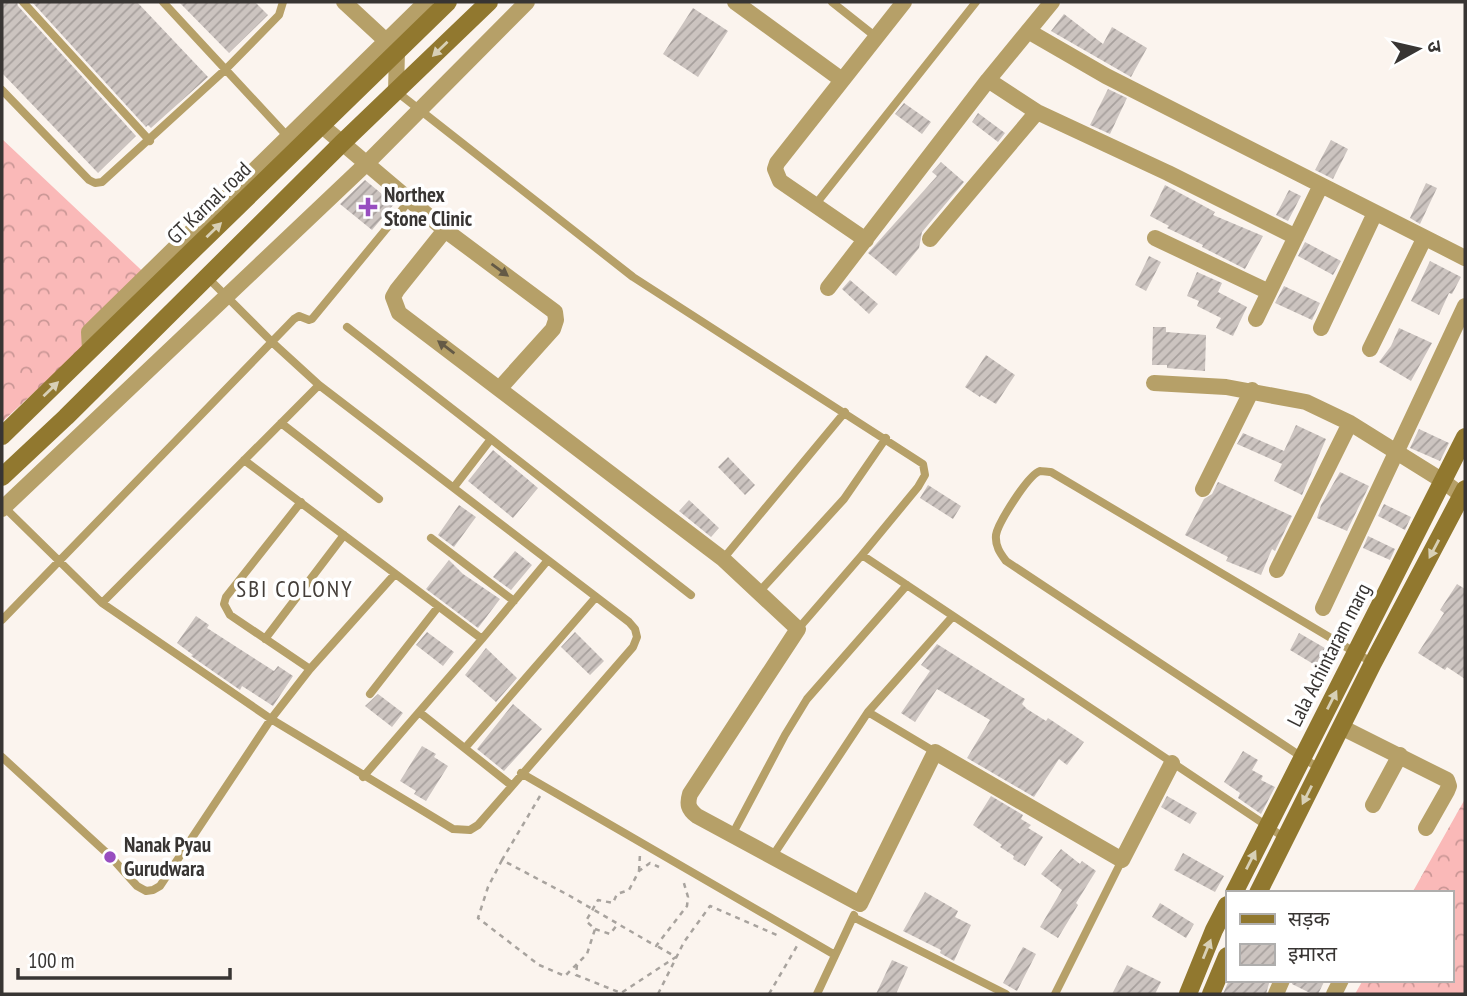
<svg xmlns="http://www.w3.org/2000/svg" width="1467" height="996" font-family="'PT Sans Narrow','Noto Sans Devanagari',sans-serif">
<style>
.forest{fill:url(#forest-crowns)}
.building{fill:url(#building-hatch)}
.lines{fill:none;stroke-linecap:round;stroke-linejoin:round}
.path{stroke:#a8a39e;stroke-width:2.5;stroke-dasharray:5 5;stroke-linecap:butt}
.lane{stroke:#b6a068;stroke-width:8}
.street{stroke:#b6a068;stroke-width:16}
.secondary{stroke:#91782f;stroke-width:18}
.oneway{fill:#d8d0b6}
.oneway2{fill:#645a46}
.poi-dot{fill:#984ec0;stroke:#fff;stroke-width:2.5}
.labels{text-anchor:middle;stroke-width:7;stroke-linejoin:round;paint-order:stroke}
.poi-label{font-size:21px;font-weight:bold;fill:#383533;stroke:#fff;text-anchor:start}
.street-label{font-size:21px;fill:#383533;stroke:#fff}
.neighbourhood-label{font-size:23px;letter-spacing:2px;fill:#443e39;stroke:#fff}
</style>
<defs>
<pattern id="forest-crowns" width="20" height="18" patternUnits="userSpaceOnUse" patternTransform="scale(1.75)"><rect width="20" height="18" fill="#fab9b8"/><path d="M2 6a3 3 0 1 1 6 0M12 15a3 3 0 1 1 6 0" fill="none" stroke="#cb9796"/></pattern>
<pattern id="building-hatch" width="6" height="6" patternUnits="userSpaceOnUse" patternTransform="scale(1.75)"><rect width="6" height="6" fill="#ccc4c0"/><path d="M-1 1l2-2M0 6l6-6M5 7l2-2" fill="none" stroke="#a7a09d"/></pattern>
</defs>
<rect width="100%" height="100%" fill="#fbf4ee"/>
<path class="forest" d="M2,139L154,282L2,422Z
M1465,799V994H1355L1363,980H1451V893H1412Z"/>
<path class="building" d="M2,2H17L18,6L136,136L98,173L2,73Z
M32,2H137L208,77L151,128L148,125L146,127Z
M179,2H255L268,15L229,53Z
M693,8L728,31L698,77L663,54Z
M1064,14L1103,44L1112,27L1147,48L1131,77L1051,31Z
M1108,89L1127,98L1110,134L1090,125Z
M904,103L931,122L922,134L895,114Z
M978,113L1005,133L998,142L972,122Z
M1331,140L1348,149L1333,179L1315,170Z
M941,162L964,182L922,232L919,248L896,276L868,253L937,176L932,172Z
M365,180L394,204L372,230L340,204Z
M1426,183L1437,188L1420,224L1410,218Z
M1165,185L1215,212L1213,215L1263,236L1245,269L1202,247L1203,245L1167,228L1169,226L1150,216Z
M1289,190L1301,196L1288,221L1276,215Z
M1305,242L1341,261L1333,275L1298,256Z
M1149,256L1161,262L1146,291L1135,285Z
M1430,261L1461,277L1452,294L1449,293L1439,315L1411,301Z
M1197,272L1222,283L1218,292L1247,307L1233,336L1216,328L1221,318L1197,306L1199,301L1187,296Z
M850,280L878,304L869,314L842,289Z
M1284,286L1320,303L1312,320L1275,303Z
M1153,327H1166V332L1206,335L1205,371L1167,368V365H1152Z
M1399,328L1432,343L1411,381L1379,362L1391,346Z
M986,355L1015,375L996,404L981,395L980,397L965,387Z
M1296,425L1326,439L1302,495L1274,481L1282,464L1237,444L1243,433L1284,451Z
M1419,429L1449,443L1440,461L1410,448Z
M493,450L538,488L513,518L468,481Z
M728,457L755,485L745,495L718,467Z
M1340,472L1369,486L1347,531L1317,518L1321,505Z
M1218,482L1292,516L1275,551L1272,549L1261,575L1226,561L1228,557L1185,535L1204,499L1212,494Z
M928,485L961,506L953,519L920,498Z
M689,500L719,528L711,537L679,511Z
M1384,504L1411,517L1405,530L1378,516Z
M459,505L476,517L454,547L438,535Z
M1368,536L1395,549L1390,560L1363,548Z
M515,551L532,565L511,590L493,577Z
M449,560L463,574L500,599L478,628L426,589Z
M1457,584L1465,589V679L1447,667L1445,670L1418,653L1444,613L1440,610Z
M196,616L209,625L207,628L274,671L278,666L293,676L273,706L242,686L240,690L191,656L193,655L177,643Z
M427,632L454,652L443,666L416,645Z
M575,632L604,661L590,675L561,647Z
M1299,633L1330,651L1320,668L1290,650Z
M937,644L1025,699L1022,704L1027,709L1046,721L1048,718L1084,742L1067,765L1059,759L1034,797L967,758L990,720L937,689L915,722L901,713L930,671L921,665Z
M486,648L517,678L496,702L465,675Z
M378,694L403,713L392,727L365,706Z
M513,704L542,729L504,771L477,749Z
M422,746L436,754L434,757L448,766L426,801L414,794L416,791L400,781Z
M1243,751L1258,760L1252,770L1263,776L1261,780L1275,787L1261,814L1238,798L1240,793L1224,782Z
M991,796L1023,815L1021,819L1031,825L1028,828L1043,837L1025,866L1013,859L1014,856L1000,847L1002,845L973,825Z
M1167,796L1197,813L1190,824L1161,807Z
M1061,849L1080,864L1082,861L1096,871L1076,903L1078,905L1058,938L1040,927L1062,890L1041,874Z
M1183,853L1224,876L1215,892L1174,870Z
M925,892L958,911L955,917L971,925L954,961L940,953L941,950L903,931Z
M1160,903L1194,924L1186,938L1152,917Z
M1023,947L1036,954L1017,991L1003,983Z
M892,960L908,967L896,994H876Z
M1127,965L1161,982L1155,994H1112Z
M1229,980H1270L1266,994H1223Z
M1292,980H1325L1318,994H1312L1292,984Z"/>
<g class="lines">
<path class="path" d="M540,796L502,860L570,896L656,946L687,906L688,897L683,880
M502,860L488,887L478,918L539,965L565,976L587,954L595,929L586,921L598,900L613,903L617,894L629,890L639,871L650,863L659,867
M639,871L640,854
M595,929L610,934L617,925
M577,965L576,975L621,993L676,957L657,946
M658,994L684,942L710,906L777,935
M769,994L797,946"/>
<path class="lane" d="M23,2L150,141
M163,2L289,138
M832,2L876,37
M2,90L89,180L95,183L102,182L226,69L279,15L283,2
M397,92L633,277L923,464L925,475L918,487L862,555L1285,838
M815,205L976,2
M347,327L491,439
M281,423L379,499
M244,460L482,639L548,560
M454,487L491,439L691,595
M4,507L102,603L319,385L273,343L207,277
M431,538L514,601
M723,559L845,412
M759,592L844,499L886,438
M102,603L271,719L453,829L470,830L478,825L633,647L637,637L635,629L629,622L319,385
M2,620L294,319L299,316L309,320L312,319L410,200
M798,629L862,555
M265,639L344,535
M310,669L395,574
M370,694L438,607
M419,712L511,785
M868,712L935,752
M465,748L596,597
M2,757L110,856L137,886L146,891L153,890L160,886L271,719L310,669L230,615L224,604L226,597L301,502
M1320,769L1006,561C1000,553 995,546 996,535C998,523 1028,475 1040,471C1041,471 1050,472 1051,472L1373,663
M521,773L835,955
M363,777L482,639
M732,835L785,735L807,699L907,585
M772,857L868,712L953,616
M853,917L1006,994
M817,994L854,915
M1055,994L1122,860"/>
<path class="street" d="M344,2L397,51L396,91
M735,2L842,80
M1028,31L1106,76L1465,258
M988,80L1037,112L1168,173L1296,237
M321,125L445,230L555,312L556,320L553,329L500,388
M445,230L397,290L393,297L399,313L723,559L798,629L690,794C687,804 688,809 697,816L860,904L935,752L1122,860L1172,763
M1155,238L1269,292
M930,239L1037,112
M866,240L780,181L775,169L777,163L904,2
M828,288L988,80L1052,2
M1256,319L1321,185
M1321,328L1375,213
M1370,349L1424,239
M90,350L89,332L426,2
M1154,383L1226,387L1306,402L1350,423L1443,481L1465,498
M1203,489L1252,390
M2,509L367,163L527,2
M1277,570L1350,423
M1323,608L1465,306
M1341,727L1447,780L1449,786L1447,791L1426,828
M1373,805L1400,755
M1276,994L1282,980
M1334,994L1341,980"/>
<path class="secondary" d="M2,436L448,2
M2,477L66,417L342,143L489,2
M1234,893L1465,437
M1258,893L1373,663L1465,489
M1188,994L1214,930L1227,905
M1211,994L1227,956"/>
</g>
<defs><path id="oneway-solid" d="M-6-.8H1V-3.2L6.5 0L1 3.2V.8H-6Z" transform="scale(1.75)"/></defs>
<g class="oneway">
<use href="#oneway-solid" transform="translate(440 49) rotate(136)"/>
<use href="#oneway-solid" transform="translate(214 230) rotate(-44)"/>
<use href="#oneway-solid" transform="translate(51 389) rotate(-44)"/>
<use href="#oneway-solid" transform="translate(1434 549) rotate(118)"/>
<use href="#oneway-solid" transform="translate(1332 700) rotate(-63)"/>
<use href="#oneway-solid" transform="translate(1307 795) rotate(117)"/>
<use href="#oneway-solid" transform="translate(1251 860) rotate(-63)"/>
<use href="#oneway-solid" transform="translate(1207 949) rotate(-68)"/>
</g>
<g class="oneway2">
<use href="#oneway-solid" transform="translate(500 270) rotate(36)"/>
<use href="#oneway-solid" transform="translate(446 347) rotate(-143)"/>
</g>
<g class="poi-dot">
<path d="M364.5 196.5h7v7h7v7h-7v7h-7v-7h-7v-7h7z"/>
<circle cx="110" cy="857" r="7"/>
</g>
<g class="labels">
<g class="poi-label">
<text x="384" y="202">Northex<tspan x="384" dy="24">Stone Clinic</tspan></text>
<text x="124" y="852">Nanak Pyau<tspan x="124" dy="24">Gurudwara</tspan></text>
</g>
<g class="street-label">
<text transform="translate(209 203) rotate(-44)" y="7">GT Karnal road</text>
<text transform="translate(1329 655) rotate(-63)" y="7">Lala Achintaram marg</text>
</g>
<g class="neighbourhood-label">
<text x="295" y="597">SBI COLONY</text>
</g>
</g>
<rect width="1467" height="996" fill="none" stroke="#383533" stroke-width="7"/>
<rect x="1226" y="891" width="228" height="91" fill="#ffffff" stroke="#afaead" stroke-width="2"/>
<rect x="1240" y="914" width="35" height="10" fill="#91782f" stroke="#afaead" stroke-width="2"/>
<text x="1288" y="926" font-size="21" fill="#383533">सड़क</text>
<rect x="1240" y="944" width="35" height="21" fill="url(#building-hatch)" stroke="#afaead" stroke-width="2"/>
<text x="1288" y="961" font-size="21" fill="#383533">इमारत</text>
<g transform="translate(1418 49) rotate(82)" stroke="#ffffff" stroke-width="5" paint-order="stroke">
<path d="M0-5L12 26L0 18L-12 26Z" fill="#383533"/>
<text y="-10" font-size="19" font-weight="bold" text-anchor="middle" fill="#383533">उ</text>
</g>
<path d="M18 968v10h212v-10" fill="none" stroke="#383533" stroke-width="3.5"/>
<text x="28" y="968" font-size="21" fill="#383533" stroke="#ffffff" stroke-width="5" paint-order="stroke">100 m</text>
</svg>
